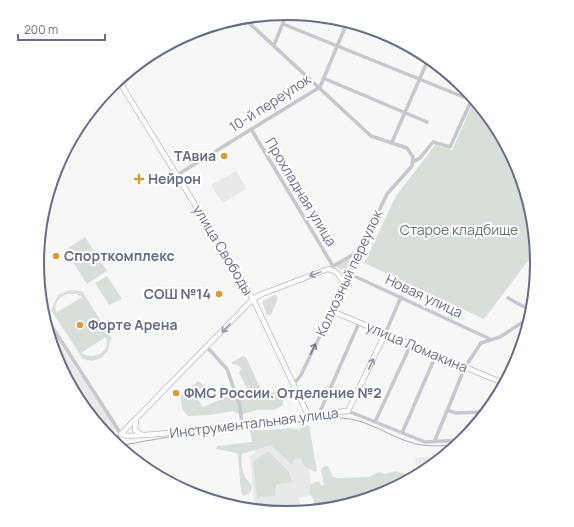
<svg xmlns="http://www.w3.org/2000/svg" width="574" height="527" font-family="Manrope,sans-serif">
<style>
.built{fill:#e8e9e9}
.green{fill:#d7dfd8;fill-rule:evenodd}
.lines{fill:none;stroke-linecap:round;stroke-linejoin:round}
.major-casing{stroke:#b7b8bf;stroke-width:6}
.minor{stroke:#c7c7cd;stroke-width:3.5}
.major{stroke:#fff;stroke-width:4.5}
.tram{stroke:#a9aab3;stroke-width:1}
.oneway{stroke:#9699aa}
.oneway2{stroke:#72768c}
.poi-dot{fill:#db9d33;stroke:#fff;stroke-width:1.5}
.labels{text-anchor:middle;stroke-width:4;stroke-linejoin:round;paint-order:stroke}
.street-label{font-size:14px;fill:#696d85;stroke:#fff}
.poi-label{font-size:14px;font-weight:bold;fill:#696d85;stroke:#fff;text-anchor:start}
.park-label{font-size:14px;fill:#637866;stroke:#fff}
.rim{fill:none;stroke:#696d85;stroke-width:2}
</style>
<rect width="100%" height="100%" fill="#f7f8f6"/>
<path class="built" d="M236,171L247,189L222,203L211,185Z
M49,329L117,429L107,436L55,359Z
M304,427L312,495L299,498L301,511L287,514L255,508L250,456L255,453L252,434Z
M441,456L419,471L415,458Z"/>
<path class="green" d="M474,101L519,168L537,264V266L528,261L484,319L364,263L396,196L435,145L452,150Z
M85,237L107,271L87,284L65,250Z
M349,259L352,258L354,261L345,277L343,271L336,266Z
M107,276L122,299L109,305L95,283Z
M70,290L82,291L112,339L110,340L108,351L101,358L92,361L83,359L51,310L58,295ZM67,294H76L82,297L56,313C54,304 58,297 67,294ZM106,337C111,352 94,361 81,353Z
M274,295H276L278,298L271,315H267L262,302Z
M243,356L246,357L263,394H269L276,391L283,398V405L274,410H257L240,415L234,411L210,415L188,416L182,409L181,396L198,381L209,389L208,394H204L195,391L198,400L203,407L240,391L246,393V386L239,373L241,368L238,365L232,364V362Z
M309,425L317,471L315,472L304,466L301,458L294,459L292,465L271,445L242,454C241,461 242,471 245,477C248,481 251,483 252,488L249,494L243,496L241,492L238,455L236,453L216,449L217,446L252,442L250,430H269L291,428L292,430H300L302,426Z
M268,451L288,471L292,482L276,485L275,496L257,497L253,462Z
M328,466L333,477L338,478L369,477L379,472L385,474L395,471L407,474L409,478L383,495L313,509L314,500L309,493L311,484L319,481L321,486L324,485L321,471L323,467Z"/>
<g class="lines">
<defs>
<path id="major" d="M119,81L253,299L308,415
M385,334L348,411L308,415L295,420L158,434L127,436L121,434L253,299L262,294L328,269C338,271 340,276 344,285L332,311C388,335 446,359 503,383
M136,420L135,430L142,435"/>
</defs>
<use href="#major" class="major-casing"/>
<path class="minor" d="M247,21L371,136L407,148L413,157L412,166L387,194L344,285
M283,24L471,100
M274,45L287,13
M323,78L427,122
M103,96L121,85
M251,129L333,266
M392,142L427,62
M413,162L420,158L433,142L450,147L472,99
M177,175L320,87L346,25
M332,267L359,251
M350,274L490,339
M508,298L528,309
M47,319L121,434L112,442
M385,334L401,297
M207,347L227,369L240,406L242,425
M510,372L521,346
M294,384L301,375L332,311
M447,410L456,413L483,412
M348,411L425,442L465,440
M319,414L359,323
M375,422L411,344
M402,433L436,355
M435,440L465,367L481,343L500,337L526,320"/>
<use href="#major" class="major"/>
<path class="tram" d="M118,446L185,434L342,418C368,419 391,438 416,444C431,447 445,446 460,444"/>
</g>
<defs><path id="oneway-shaft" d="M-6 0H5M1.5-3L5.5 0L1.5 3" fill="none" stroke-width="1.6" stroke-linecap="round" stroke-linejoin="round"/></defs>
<g class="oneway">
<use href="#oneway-shaft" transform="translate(315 274) rotate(160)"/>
<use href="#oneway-shaft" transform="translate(226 328) rotate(134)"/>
<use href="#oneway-shaft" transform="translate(371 364) rotate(-65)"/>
</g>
<use class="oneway2" href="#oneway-shaft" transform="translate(313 349) rotate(-64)"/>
<g class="poi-dot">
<circle cx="224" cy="156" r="4"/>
<path d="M137 173h4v4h4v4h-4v4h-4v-4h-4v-4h4z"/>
<circle cx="56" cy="256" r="4"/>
<circle cx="219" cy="294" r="4"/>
<circle cx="80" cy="325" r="4"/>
<circle cx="176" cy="393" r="4"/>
</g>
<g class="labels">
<g class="street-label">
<text transform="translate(270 103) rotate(-33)" y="5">10-й переулок</text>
<text transform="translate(301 192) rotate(59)" y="5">Прохладная улица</text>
<text transform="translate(223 250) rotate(59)" y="5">улица Свободы</text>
<text transform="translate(349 273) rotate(-65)" y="5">Колхозный переулок</text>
<text transform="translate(424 296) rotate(25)" y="5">Новая улица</text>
<text transform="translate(417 347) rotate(23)" y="5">улица Ломакина</text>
<text transform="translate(254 423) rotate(-7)" y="5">Инструментальная улица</text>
</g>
<g class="poi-label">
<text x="216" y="161" text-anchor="end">ТАвиа</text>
<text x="148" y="184">Нейрон</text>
<text x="64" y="261">Спорткомплекс</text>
<text x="211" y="299" text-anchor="end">СОШ №14</text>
<text x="88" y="330">Форте Арена</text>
<text x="184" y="398">ФМС России. Отделение №2</text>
</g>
<g class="park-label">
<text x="459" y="235">Старое кладбище</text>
</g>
</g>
<path d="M0 0H574V527H0ZM44 263a243 243 0 1 1 486 0a243 243 0 1 1-486 0Z" fill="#fff" fill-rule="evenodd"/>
<path class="rim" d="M44 263a243 243 0 1 1 486 0a243 243 0 1 1-486 0Z"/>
<path d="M18 34v6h87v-6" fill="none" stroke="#696d85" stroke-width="2"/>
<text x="24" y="34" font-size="12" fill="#696d85" stroke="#ffffff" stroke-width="3" paint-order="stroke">200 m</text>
</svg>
